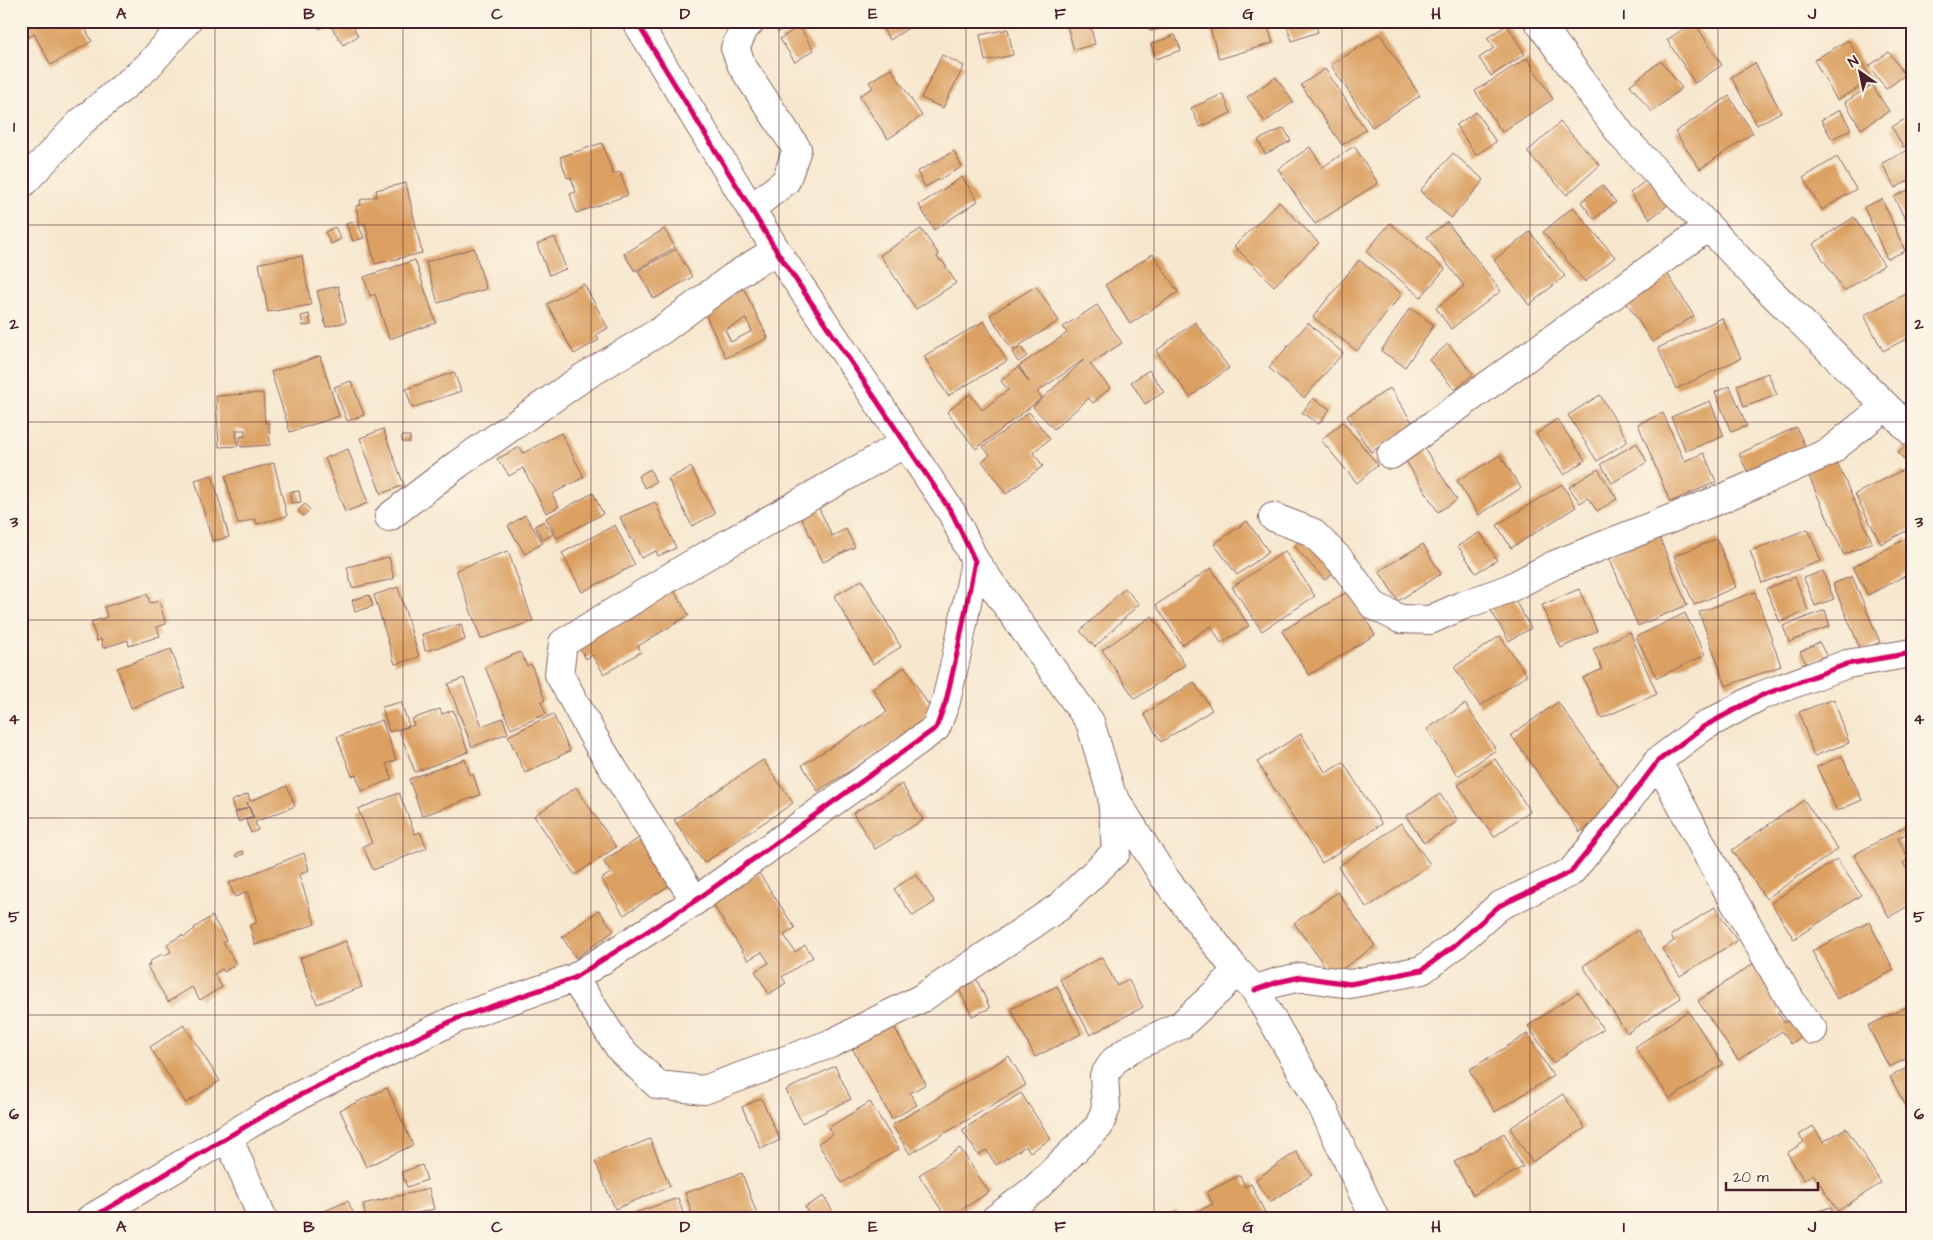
<svg xmlns="http://www.w3.org/2000/svg" width="1933" height="1240" font-family="'Architects Daughter',sans-serif">
<style>
.building{fill:#dba062;fill-rule:evenodd}
.lines{fill:none;stroke-linecap:round;stroke-linejoin:round}
.street-casing{stroke:#876564;stroke-width:30}
.street{stroke:#fff;stroke-width:28}
.cycleway-casing{stroke:#fcf5e5;stroke-width:8}
.cycleway{stroke:#d6006c;stroke-width:5}
.grid{fill:none;stroke:#4a1f2b;stroke-width:1;stroke-opacity:0.55}
.neatline{fill:none;stroke:#4a1f2b;stroke-width:2}
.grid-label{font-size:16px;text-anchor:middle;font-weight:bold;fill:#4a1f2b}
</style>
<rect width="100%" height="100%" fill="#fcf5e5"/>
<filter id="ink" filterUnits="userSpaceOnUse"><feTurbulence type="fractalNoise" baseFrequency=".02" numOctaves="2"/><feDisplacementMap in="SourceGraphic" scale="10" xChannelSelector="R" yChannelSelector="G"/><feConvolveMatrix kernelMatrix="1 2 1 2 8 2 1 2 1" color-interpolation-filters="sRGB"/></filter>
<filter id="wash" filterUnits="userSpaceOnUse"><feTurbulence type="fractalNoise" baseFrequency=".0096" numOctaves="4" result="noise"/><feDisplacementMap in="SourceGraphic" scale="20" xChannelSelector="R" yChannelSelector="G"/><feGaussianBlur stdDeviation="1.12" result="paint"/><feColorMatrix in="noise" values="0 0 0 0 0 0 0 0 0 0 0 0 0 0 0 0 0 1.4 0 .05"/><feComposite in="paint" operator="in"/></filter>
<g filter="url(#wash)">
<rect width="100%" height="100%" fill="#f7e7ce"/>
<g id="blocks">
<path class="building" d="M26,21L30,27L27,21H81L92,41L51,65L34,34L21,42V23Z
M313,21H366L354,29L358,36L343,45L329,23L320,29Z
M771,21H794L778,32Z
M878,21H919L890,40Z
M1089,21L1095,44L1074,50L1066,22Z
M1148,21H1196V22L1150,31Z
M1208,21H1266L1273,43L1219,59Z
M1285,21H1314L1318,32L1292,41Z
M1694,22L1722,65L1695,83L1667,40Z
M1507,25L1525,54L1491,76L1479,58L1494,48L1487,38Z
M799,26L814,50L795,62L780,39Z
M1008,29L1013,55L985,61L980,35Z
M1380,34L1420,96L1372,127L1331,65Z
M1175,35L1181,50L1156,59L1151,44Z
M1848,40L1872,80L1837,100L1814,60Z
M1889,52L1905,75L1886,89L1869,66Z
M942,55L964,66L943,108L921,98Z
M1527,58L1553,99L1502,132L1475,91Z
M1661,61L1682,88L1652,112L1630,85Z
M1755,63L1781,112L1757,125L1731,77Z
M891,68L922,116L888,139L859,96L873,88L869,82Z
M1325,69L1366,130L1342,145L1301,85Z
M1276,77L1293,102L1265,122L1247,97Z
M1872,85L1889,111L1861,129L1845,102Z
M1223,94L1231,113L1200,127L1191,108Z
M1729,96L1753,133L1700,169L1675,132Z
M1840,110L1851,129L1832,139L1821,120Z
M1476,112L1496,142L1476,155L1456,125Z
M1910,116L1912,142L1903,147L1892,127Z
M1560,122L1600,165L1567,195L1527,152Z
M1284,128L1291,141L1265,154L1258,140Z
M602,143L613,174L620,172L628,195L576,213L570,194L576,192L571,177L567,178L560,157Z
M1354,146L1378,183L1315,224L1278,169L1310,147L1323,167Z
M1912,148V179L1895,188L1882,163Z
M954,151L962,167L925,187L917,172Z
M1453,153L1484,180L1451,218L1420,191Z
M1837,157L1856,189L1822,210L1803,178Z
M962,177L978,201L934,230L919,205Z
M1649,178L1669,204L1650,219L1630,193Z
M406,183L422,253L375,264L365,223L360,225L356,206L361,205L360,200L377,196L376,190Z
M1602,185L1616,202L1594,219L1581,202Z
M1912,188V233L1894,197Z
M1882,199L1905,251L1887,259L1864,207Z
M1279,202L1319,243L1274,286L1234,246Z
M1573,207L1615,257L1585,282L1543,232Z
M1854,217L1884,265L1844,291L1813,244Z
M357,221L364,238L353,241L346,224Z
M1447,222L1501,291L1451,329L1436,308L1464,286L1427,237Z
M1390,223L1445,269L1421,297L1366,252Z
M335,227L341,239L331,244L325,232Z
M664,229L675,247L635,271L624,254Z
M921,229L939,255L937,256L940,261L942,260L956,283L916,309L880,255Z
M1530,232L1565,276L1529,305L1494,260Z
M555,237L566,269L549,275L537,244Z
M474,248L486,289L438,303L426,262Z
M676,249L692,277L654,299L638,271Z
M1153,254L1178,292L1130,324L1105,285Z
M302,256L311,305L268,312L259,263Z
M415,260L436,323L389,339L375,294L370,296L364,277Z
M1359,260L1402,294L1357,351L1313,317Z
M1667,273L1694,316L1652,342L1625,300Z
M584,284L608,328L596,335L599,340L574,354L547,304Z
M338,286L346,322L326,327L317,291Z
M1036,286L1059,321L1012,350L990,315Z
M744,289L768,338L726,358L702,308ZM746,319L752,331L731,342L725,330Z
M1910,292L1912,296V336L1883,351L1864,315Z
M1097,305L1122,343L1090,364L1110,388L1093,403L1089,398L1054,429L1033,407L1085,359L1037,392L1042,398L976,449L947,412L970,394L982,410L1008,390L1001,381L1018,367L1029,382L1019,366L1067,333L1063,327Z
M1410,308L1434,325L1405,367L1381,351Z
M309,314L311,325L303,326L301,316Z
M1722,318L1741,358L1676,389L1658,348Z
M984,321L1007,361L948,396L924,356Z
M1195,322L1229,368L1190,397L1156,351Z
M1308,323L1343,353L1304,398L1269,368Z
M1448,344L1473,374L1455,390L1429,360Z
M1021,347L1027,356L1018,362L1012,352Z
M320,356L339,416L290,432L271,372Z
M1149,370L1164,392L1145,404L1131,382Z
M454,372L461,391L412,408L406,389Z
M1768,373L1777,395L1744,407L1737,385Z
M351,381L364,415L347,421L334,387Z
M1730,386L1747,426L1731,432L1715,392Z
M1390,388L1414,425L1371,452L1347,416Z
M263,393L265,423H269L270,445L241,447L240,437L245,436V430H236L238,446L219,447L216,396Z
M1600,395L1628,441L1597,461L1568,415Z
M1313,398L1330,409L1319,424L1302,413Z
M1710,401L1724,436L1686,451L1671,417Z
M1029,412L1050,439L1033,452L1043,466L1006,494L982,461L990,455L983,447Z
M1663,413L1684,461L1704,453L1716,482L1670,502L1638,424Z
M1557,419L1585,460L1564,475L1536,434Z
M1343,422L1378,465L1357,483L1321,440Z
M1796,427L1806,448L1749,475L1739,454Z
M383,429L404,485L381,494L360,438Z
M561,433L584,477L552,494L559,507L546,513L523,468L509,476L502,464L501,465L497,459L520,447L523,453Z
M402,436H410V442H402Z
M1912,440V468L1898,452Z
M1637,443L1647,462L1612,483L1601,464Z
M1423,446L1457,500L1438,512L1404,458Z
M348,449L368,503L345,512L325,458Z
M1500,455L1521,488L1479,515L1457,481Z
M1835,458L1872,542L1844,555L1806,470Z
M274,463L287,516L257,524L255,519L238,524L225,476Z
M691,467L715,514L692,526L668,479Z
M650,469L656,482L645,488L638,476Z
M1598,469L1617,499L1597,511L1588,498L1580,503L1569,487Z
M1903,470L1912,487V528L1881,544L1855,494Z
M212,475L229,537L212,541L195,480Z
M1562,484L1576,507L1511,548L1497,525Z
M299,491L301,502L291,503L290,492Z
M593,493L603,514L557,538L546,518Z
M655,502L676,548L658,556L656,551L641,558L632,538L630,539L620,517Z
M305,504L310,510L303,516L298,510Z
M817,504L832,536L846,529L855,547L823,562L799,513Z
M525,515L543,543L525,554L508,526Z
M544,521L553,534L543,540L535,526Z
M1247,521L1269,552L1237,575L1214,544Z
M615,525L635,565L582,592L562,553Z
M1808,529L1821,561L1762,583L1750,551Z
M1312,530L1342,565L1325,580L1294,546Z
M1480,532L1497,560L1476,573L1458,546Z
M1658,534L1687,605L1638,626L1608,555Z
M1907,538L1912,548V572L1868,595L1853,567Z
M1717,539L1736,587L1694,605L1674,556Z
M1423,544L1441,574L1398,601L1379,571Z
M508,551L533,621L481,639L456,570Z
M1285,551L1315,596L1262,631L1232,587Z
M389,557L394,579L352,588L347,567Z
M1211,568L1249,626L1221,643L1211,626L1182,645L1156,605Z
M1823,571L1834,599L1815,606L1804,578Z
M1852,576L1880,642L1861,651L1833,584Z
M1795,577L1808,610L1780,622L1766,589Z
M666,578L689,615L638,646L641,652L604,674L592,655L586,659L579,647Z
M862,580L901,647L873,664L834,596Z
M398,587L419,657L395,664L374,595Z
M1125,588L1139,604L1095,647L1080,631Z
M1579,589L1597,631L1561,648L1542,605Z
M1349,591L1375,635L1309,675L1282,631Z
M1755,592L1781,666L1726,686L1699,612Z
M147,594L150,603L159,601L166,624L157,627L160,636L129,646L128,640L103,648L101,639L97,641L91,622L107,617L104,607Z
M1511,594L1531,628L1509,641L1489,607Z
M369,595L373,606L355,612L352,600Z
M1825,610L1830,626L1789,642L1783,626Z
M1685,613L1705,655L1657,678L1636,637Z
M1152,616L1185,665L1135,699L1102,650Z
M461,624L465,640L425,651L422,634Z
M1630,632L1657,694L1602,718L1583,678L1602,669L1593,649Z
M1500,636L1527,675L1480,706L1454,667Z
M1819,642L1826,655L1807,665L1800,652Z
M171,649L185,688L131,708L117,668Z
M520,652L527,666L531,664L545,700L541,702L546,714L511,729L485,667Z
M905,667L936,717L818,791L802,765L887,712L872,688Z
M464,678L482,726L503,718L508,733L472,747L448,684Z
M1194,682L1212,710L1161,742L1144,714Z
M1834,699L1849,743L1814,756L1799,712Z
M401,702L409,726L389,732L382,707Z
M1558,702L1627,799L1580,832L1511,735Z
M1465,704L1496,750L1458,776L1427,729Z
M440,709L442,714L453,710L468,752L415,772L399,730L414,725L412,719Z
M553,714L570,751L525,773L508,736Z
M382,720L396,760L386,764L392,779L362,791L356,775L352,776L337,737Z
M1301,734L1326,773L1343,762L1382,824L1322,863L1257,762Z
M1842,756L1862,800L1837,811L1817,767Z
M465,759L470,775L473,774L480,795L422,816L409,779Z
M1495,759L1530,811L1494,837L1458,785Z
M763,760L793,803L704,863L674,820Z
M902,784L923,820L875,849L853,813Z
M287,786L295,806L255,822L258,830L251,833L246,820L254,817L247,802L248,807L235,812L231,801L248,794L250,801Z
M576,787L616,847L575,875L534,816Z
M399,793L415,834L420,832L427,848L373,870L363,846L372,843L358,809Z
M1440,794L1458,821L1424,843L1406,816Z
M1804,800L1838,849L1766,899L1732,850Z
M249,807L252,816L239,822L235,813Z
M1401,823L1430,864L1367,908L1338,867Z
M1911,823L1912,843L1907,833L1898,838L1906,854L1912,852V858L1903,863L1910,875L1912,874V904L1889,917L1854,855Z
M639,838L670,885L624,915L601,879L611,873L603,861Z
M243,851L244,854L237,857L236,854Z
M304,853L309,870L299,875L315,924L255,945L250,926L257,922L247,892L235,897L229,883Z
M1837,859L1861,895L1794,939L1771,903Z
M759,873L795,928L784,935L795,952L805,945L813,957L782,977L786,983L769,994L755,971L769,963L762,952L748,960L712,903Z
M916,874L935,902L913,916L894,889Z
M1338,892L1375,946L1332,976L1294,923Z
M1715,907L1737,941L1680,976L1662,949L1674,941L1671,935Z
M599,910L614,931L576,958L562,937Z
M212,916L226,940L223,942L236,964L224,972L222,969L214,974L222,987L200,1000L192,987L168,1002L147,966L150,965L149,962L162,954L163,956L171,952L167,944L182,935L184,937L195,929L194,928Z
M1869,922L1894,970L1837,999L1812,951Z
M1638,930L1681,998L1627,1033L1583,966Z
M346,941L362,987L317,1004L300,958Z
M1102,957L1117,986L1128,979L1143,1007L1090,1035L1060,979Z
M1754,963L1785,1008L1777,1012L1785,1023L1791,1018L1803,1035L1791,1044L1782,1031L1738,1060L1698,1001Z
M975,976L990,1008L972,1016L957,985Z
M1057,986L1081,1034L1035,1057L1011,1009Z
M1578,992L1603,1029L1553,1063L1528,1026Z
M1912,1004V1056L1889,1067L1868,1026Z
M1688,1011L1723,1064L1670,1099L1635,1047Z
M889,1018L926,1084L910,1093L917,1105L892,1119L848,1041Z
M184,1025L220,1081L186,1103L150,1047Z
M1527,1034L1553,1076L1495,1112L1469,1070Z
M1009,1056L1026,1085L910,1154L892,1125Z
M1912,1065V1117L1890,1077Z
M835,1066L851,1099L802,1123L786,1090Z
M387,1088L413,1145L366,1167L340,1110Z
M1021,1093L1051,1139L1030,1152L1026,1146L996,1165L986,1150L978,1155L962,1130Z
M1563,1094L1585,1128L1532,1162L1510,1128Z
M761,1098L780,1140L761,1149L742,1107Z
M870,1102L899,1149L842,1183L818,1143L833,1134L828,1128Z
M1813,1126L1823,1142L1846,1128L1881,1183L1838,1211L1813,1174L1804,1180L1787,1153L1804,1142L1799,1135Z
M1504,1133L1523,1167L1473,1195L1454,1162Z
M650,1139L670,1186L615,1209L595,1161Z
M960,1148L989,1192L947,1219L919,1175Z
M1296,1152L1312,1175L1270,1202L1255,1180Z
M422,1165L427,1180L407,1187L402,1172Z
M742,1173L757,1214L743,1219H694L685,1193Z
M1240,1175L1245,1187L1251,1184L1268,1219H1199L1196,1212L1213,1204L1207,1192Z
M429,1189L434,1209L394,1219H366L363,1204Z
M824,1196L837,1219H811L805,1207Z
M678,1198L685,1219H620V1218Z
M348,1201L356,1219H305Z
M1831,1207L1835,1219H1796V1218Z
M1176,1211L1181,1219H1165Z"/>
</g>
</g>
<g filter="url(#ink)">
<use href="#blocks" fill-opacity="0" stroke="#876564" stroke-width="1"/>
<g class="lines">
<defs>
<path id="street" d="M751,21L744,29L735,48L742,66L797,149L786,181L752,208
M1538,21L1623,137L1755,276L1912,432
M21,185L80,123L147,67L187,21
M1391,455L1708,227
M389,517L458,464L582,378L662,330L733,277L776,250
M1273,517L1312,532L1341,561L1373,605L1400,619L1430,620L1461,606L1508,589L1554,565L1723,498L1829,452L1886,406
M1658,761L1708,856L1794,1006L1813,1030
M1115,799L1164,877L1236,970L1255,990L1323,1108L1375,1219
M695,901L596,741L559,674L563,643L690,565L905,443
M574,978L620,1049L658,1085L704,1090L830,1044L922,998L1059,907L1116,852L1112,796L1090,722L975,561
M1255,990L1278,982L1301,977L1350,984L1422,970L1454,946L1499,906L1571,872L1615,818L1658,761L1703,727L1760,696L1847,664L1912,653
M228,1137L263,1219
M90,1219L290,1100L458,1018L574,978L695,901L936,728L946,701L958,649L975,561L952,513L776,250L636,21
M995,1219L1035,1189L1099,1126L1106,1108L1104,1076L1114,1061L1130,1049L1181,1025L1220,989L1236,970"/>
</defs>
<use href="#street" class="street-casing"/>
<use href="#street" class="street"/>
<defs>
<path id="cycleway" d="M1255,990L1278,982L1301,977L1350,984L1422,970L1454,946L1499,906L1571,872L1615,818L1658,761L1703,727L1760,696L1847,664L1912,653
M90,1219L290,1100L458,1018L574,978L695,901L936,728L946,701L958,649L975,561L952,513L776,250L636,21"/>
</defs>
<use href="#cycleway" class="cycleway-casing"/>
<use href="#cycleway" class="cycleway"/>
</g>
</g>
<path class="grid" d="M215,21V1219M403,21V1219M591,21V1219M779,21V1219M966,21V1219M1154,21V1219M1342,21V1219M1530,21V1219M1718,21V1219M21,225H1912M21,422H1912M21,620H1912M21,818H1912M21,1015H1912"/>
<rect width="1933" height="1240" fill="none" stroke="#fcf5e5" stroke-width="55"/>
<g transform="translate(1860 72) rotate(327)" stroke="#fcf5e5" stroke-width="4" paint-order="stroke">
<path d="M0-4L9 19L0 12L-9 19Z" fill="#4a1f2b"/>
<text y="-8" font-size="14" font-weight="bold" text-anchor="middle" fill="#4a1f2b">N</text>
</g>
<path d="M1726 1182v8h92v-8" fill="none" stroke="#4a1f2b" stroke-width="2.5"/>
<text x="1733" y="1182" font-size="15" fill="#4a1f2b" stroke="#fcf5e5" stroke-width="4" paint-order="stroke">20 m</text>
<rect x="28" y="28" width="1878" height="1184" class="neatline"/>
<g class="grid-label">
<text x="121" y="19">A</text>
<text x="309" y="19">B</text>
<text x="497" y="19">C</text>
<text x="685" y="19">D</text>
<text x="873" y="19">E</text>
<text x="1060" y="19">F</text>
<text x="1248" y="19">G</text>
<text x="1436" y="19">H</text>
<text x="1624" y="19">I</text>
<text x="1812" y="19">J</text>
<text x="14" y="132">1</text>
<text x="1919" y="132">1</text>
<text x="14" y="329">2</text>
<text x="1919" y="329">2</text>
<text x="14" y="527">3</text>
<text x="1919" y="527">3</text>
<text x="14" y="724">4</text>
<text x="1919" y="724">4</text>
<text x="14" y="922">5</text>
<text x="1919" y="922">5</text>
<text x="14" y="1119">6</text>
<text x="1919" y="1119">6</text>
<text x="121" y="1232">A</text>
<text x="309" y="1232">B</text>
<text x="497" y="1232">C</text>
<text x="685" y="1232">D</text>
<text x="873" y="1232">E</text>
<text x="1060" y="1232">F</text>
<text x="1248" y="1232">G</text>
<text x="1436" y="1232">H</text>
<text x="1624" y="1232">I</text>
<text x="1812" y="1232">J</text>
</g>
</svg>
